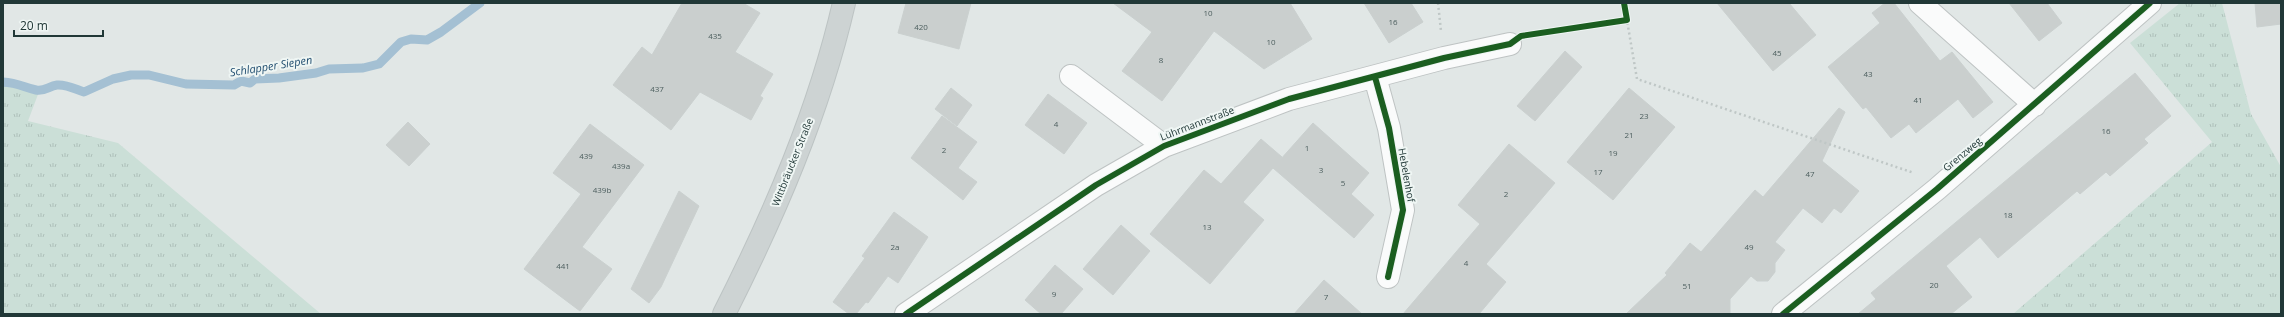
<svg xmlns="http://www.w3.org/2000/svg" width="2284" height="317" font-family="'Open Sans',sans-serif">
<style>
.grass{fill:url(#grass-tufts)}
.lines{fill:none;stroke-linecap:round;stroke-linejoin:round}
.stream{stroke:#a4c0d3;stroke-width:9}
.building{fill:#cacfce;stroke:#cad0cf}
.minor-casing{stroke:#bec3c3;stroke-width:24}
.major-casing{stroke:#bcc3c3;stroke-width:24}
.path{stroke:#bfc7c6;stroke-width:2.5;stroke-dasharray:2 3;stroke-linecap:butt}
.minor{stroke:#fafbfb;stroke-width:22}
.major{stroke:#cdd3d3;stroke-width:22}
.cycleway-casing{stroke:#eff6f4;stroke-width:8}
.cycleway{stroke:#1b5e20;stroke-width:6}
.labels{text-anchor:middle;stroke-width:4;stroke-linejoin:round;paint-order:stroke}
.number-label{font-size:8px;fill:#4c5e5e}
.street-label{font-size:10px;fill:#213837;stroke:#eff6f4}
.water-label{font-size:11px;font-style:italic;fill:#204d6f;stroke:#eff6f4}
</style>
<defs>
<pattern id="grass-tufts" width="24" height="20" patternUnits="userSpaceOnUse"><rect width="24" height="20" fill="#cbdfd7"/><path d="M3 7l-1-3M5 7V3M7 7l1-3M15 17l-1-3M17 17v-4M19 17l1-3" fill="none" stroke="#aec0b9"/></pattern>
</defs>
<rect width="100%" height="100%" fill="#e1e7e6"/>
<path class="grass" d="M2180,3H2222L2251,114L2281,167V314H2013L2212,142L2130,43Z
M3,85L40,89L28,121L118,143L321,314H3Z"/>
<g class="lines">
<path class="stream" d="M3,82C18,83 23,87 36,90C44,92 49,86 57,85C66,84 75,89 84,92L113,79L131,75H149L186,84L234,85L241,81L250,83L255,79L279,78L316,73L329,69L363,68L379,64L401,42L411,39L427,40L441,32L480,3"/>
</g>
<path class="building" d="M682,3H743L760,13L735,52L773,74L760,96L763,98L751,120L700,92L671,130L613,85L642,47L652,55Z
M906,3H971L959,49L898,33Z
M1113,3H1290L1312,39L1264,69L1214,31L1162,101L1122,71L1152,32Z
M1364,3H1411L1423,22L1389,43Z
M1717,3H1789L1816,35L1773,71Z
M1885,3H1894L1940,61L1952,52L1993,102L1973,118L1958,99L1916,133L1909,124L1891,138L1866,107L1863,109L1828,67L1880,23L1872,13Z
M2009,3H2047L2062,23L2039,41Z
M2255,3H2281V24L2257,27Z
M1565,51L1582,67L1535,121L1517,106Z
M2135,73L2171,116L2144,139L2148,143L2110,176L2106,172L2080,194L2077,191L1998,258L1980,237L1946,266L1972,297L1951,314H1858L1876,299L1871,293Z
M951,88L972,105L957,126L935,109Z
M1629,88L1675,127L1613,200L1567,162Z
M1048,94L1087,123L1064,154L1025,125Z
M1839,108L1845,112L1822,161L1859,191L1841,213L1834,208L1822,223L1803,208L1775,242L1785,250L1775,263V272L1768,281H1757L1751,276L1730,299V314H1626L1667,275L1665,273L1690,243L1701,252L1755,190L1763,197Z
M942,116L977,142L958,168L977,182L963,200L911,158Z
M408,122L430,144L409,166L386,145Z
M1313,123L1369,173L1351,194L1374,215L1354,238L1273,168L1243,202L1264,220L1210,284L1150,234L1204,170L1221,184L1261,139L1282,157L1280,160Z
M590,124L644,165L582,247L612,269L580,311L524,269L581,194L553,173Z
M1509,144L1555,183L1486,264L1506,282L1479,314H1403L1480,224L1458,205Z
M679,191L699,206L661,287L649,303L631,289Z
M894,212L928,237L898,283L888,276L868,303L866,302L856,314H849L833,302L865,258L862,256Z
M1121,225L1150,251L1113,295L1083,269Z
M1055,265L1083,289L1061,314H1041L1025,300Z
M1324,280L1362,314H1294Z"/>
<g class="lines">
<defs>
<path id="minor" d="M1920,3L2035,105
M1071,76L1164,146
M1375,77L1389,128L1403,210L1388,277
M906,314L1096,185L1164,146L1289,99L1444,58L1510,44
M1783,314L1937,189L2150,3"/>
<path id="major" d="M724,314C774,215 819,112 844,3"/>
</defs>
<use href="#minor" class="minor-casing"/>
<use href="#major" class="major-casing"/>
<path class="path" d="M1438,3L1441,31
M1624,3L1637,79L1914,173"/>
<use href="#minor" class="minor"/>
<use href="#major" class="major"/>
<defs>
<path id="cycleway" d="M1375,77L1389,128L1403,210L1388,277
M906,314L1096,185L1164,146L1289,99L1444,58L1510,44L1521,36L1627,20L1624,3
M1783,314L1937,189L2150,3"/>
</defs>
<use href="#cycleway" class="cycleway-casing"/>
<use href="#cycleway" class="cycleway"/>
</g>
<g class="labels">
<g class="number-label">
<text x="1208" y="16">10</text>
<text x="1393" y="25">16</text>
<text x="921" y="30">420</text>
<text x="715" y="39">435</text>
<text x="1271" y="45">10</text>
<text x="1777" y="56">45</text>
<text x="1161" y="63">8</text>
<text x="1868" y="77">43</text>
<text x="657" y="92">437</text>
<text x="1918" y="103">41</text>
<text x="1644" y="119">23</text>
<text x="1056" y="127">4</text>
<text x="2106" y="134">16</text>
<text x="1629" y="138">21</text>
<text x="1307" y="151">1</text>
<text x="944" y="153">2</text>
<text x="1613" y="156">19</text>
<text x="586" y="159">439</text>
<text x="621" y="169">439a</text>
<text x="1321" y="173">3</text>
<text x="1598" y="175">17</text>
<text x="1810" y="177">47</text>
<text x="1343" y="186">5</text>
<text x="602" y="193">439b</text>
<text x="1506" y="197">2</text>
<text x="2008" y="218">18</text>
<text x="1207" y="230">13</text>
<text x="895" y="250">2a</text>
<text x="1749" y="250">49</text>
<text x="1466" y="266">4</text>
<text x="563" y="269">441</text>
<text x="1934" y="288">20</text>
<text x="1687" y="289">51</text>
<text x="1054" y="297">9</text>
<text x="1326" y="300">7</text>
</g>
<g class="street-label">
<text transform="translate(1197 123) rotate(-21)" y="4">Lührmannstraße</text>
<text transform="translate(1962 154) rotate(-40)" y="4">Grenzweg</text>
<text transform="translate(792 162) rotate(-68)" y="4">Wittbräucker Straße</text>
<text transform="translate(1407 175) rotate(80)" y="4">Hebelenhof</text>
</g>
<g class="water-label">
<text transform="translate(271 66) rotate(-9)" y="4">Schlapper Siepen</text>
</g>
</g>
<rect width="2284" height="317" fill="none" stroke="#213837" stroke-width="8"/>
<path d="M14 30v6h89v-6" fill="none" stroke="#213837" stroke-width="2"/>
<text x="20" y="30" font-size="12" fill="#213837" stroke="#eff6f4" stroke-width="3" paint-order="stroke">20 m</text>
</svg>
